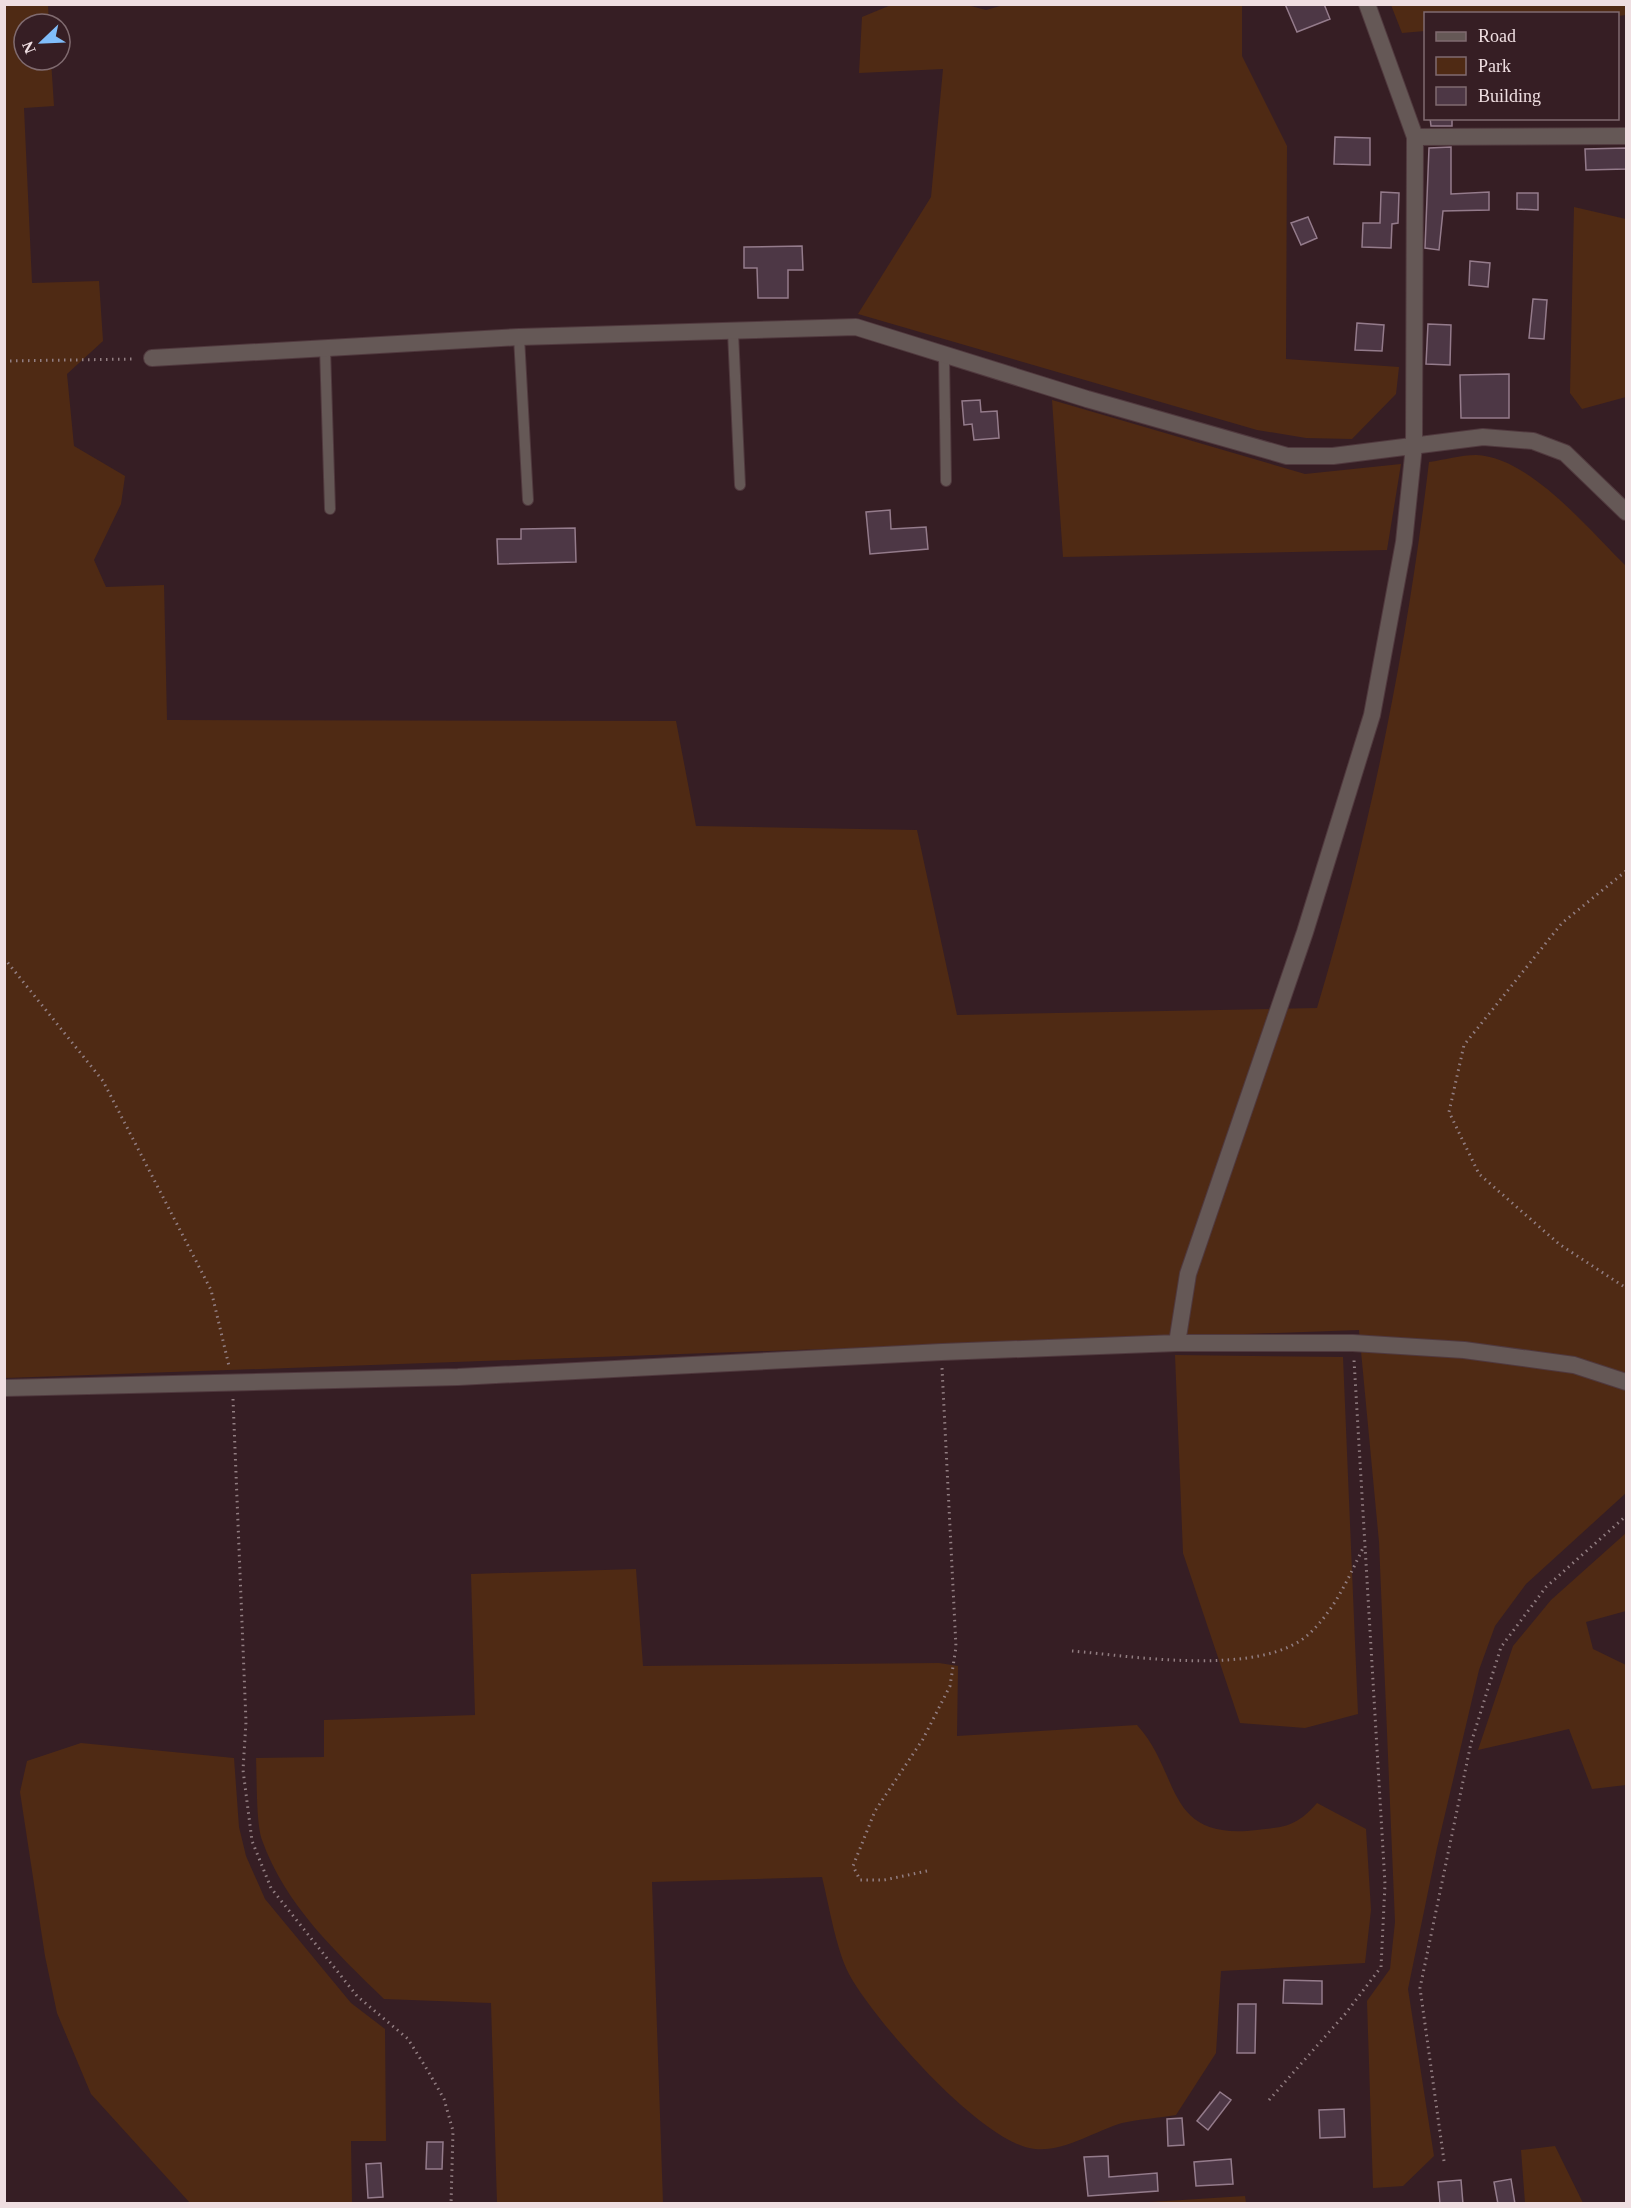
<svg xmlns="http://www.w3.org/2000/svg" width="1631" height="2208" font-family="Georgia,serif">
<style>
.green{fill:#4f2a14}
.building{fill:#4d3745;stroke:#947b8b;stroke-width:1.5}
.lines{fill:none;stroke-linecap:round;stroke-linejoin:round}
.service-casing{stroke:#50393e;stroke-width:12}
.minor-casing{stroke:#50393e;stroke-width:18}
.path{stroke:#927e82;stroke-width:3;stroke-dasharray:1.5 4.5;stroke-linecap:butt}
.service{stroke:#655856;stroke-width:10}
.minor{stroke:#655856;stroke-width:16}
</style>
<rect width="100%" height="100%" fill="#361e24"/>
<path class="green" d="M1626,4V15L1618,16V14H1426L1425,31L1402,33L1391,5Z
M4,5H48L49,24H24V60H51L54,106L24,108L32,283L99,281L103,341L67,374L74,446L125,476L121,504L94,560L106,587L164,585L167,720L676,721L696,826L917,830L957,1015L1317,1008C1371,829 1407,647 1429,462C1444,460 1461,455 1476,455C1530,457 1588,529 1626,566V1493L1526,1584L1495,1626L1479,1670L1437,1848L1408,1989L1434,2156L1403,2186L1373,2188L1367,2001L1390,1969L1395,1922L1379,1542L1359,1330L5,1378Z
M891,5H967L986,10L1007,4L1242,5V56L1287,146L1286,359L1399,367L1396,394L1352,439L1306,438L1257,430L858,314L931,197L943,69L859,73L862,17Z
M1574,207L1626,219V397L1582,409L1570,393Z
M1052,400L1305,474L1401,464L1387,550L1063,557Z
M1175,1355L1343,1357L1358,1714L1305,1728L1240,1723L1183,1553Z
M1626,1533V1611L1586,1622L1593,1649L1626,1665V1785L1592,1789L1569,1729L1478,1750L1513,1646L1551,1600Z
M636,1569L643,1666L939,1663L958,1666L957,1736L1137,1725C1182,1774 1163,1841 1257,1830C1286,1827 1297,1826 1317,1803L1366,1829L1371,1910L1365,1963L1221,1971L1216,2053L1176,2115C1159,2118 1139,2119 1122,2123C1095,2131 1064,2152 1035,2149C983,2145 873,2019 849,1974C836,1949 829,1905 822,1877L652,1882L663,2203H497L491,2003L384,1999C337,1953 285,1905 262,1840C256,1822 257,1780 256,1758L324,1757V1720L475,1715L471,1574Z
M81,1743L234,1758L239,1827L246,1856L265,1899L351,2003L385,2029L386,2141H351L352,2203H190L91,2094L57,2013L45,1956L20,1792L27,1761Z
M1555,2146L1583,2203H1525L1521,2150Z
M1245,2196L1246,2203H1135Z"/>
<path class="building" d="M1285,4H1324L1330,19L1297,32Z
M1430,118H1452V126H1431Z
M1335,137L1370,138V165L1334,164Z
M1451,147V194L1489,192V210L1443,211L1439,250L1425,248L1429,148Z
M1626,148V169L1586,170L1585,149Z
M1381,192L1399,193L1398,223L1392,224L1391,248L1362,247L1363,223H1380Z
M1517,193H1538V210L1517,209Z
M1308,217L1317,238L1301,245L1291,223Z
M802,246L803,270H788V298H758L757,268H744V247Z
M1470,261L1490,263L1488,287L1469,285Z
M1533,299L1547,300L1544,339L1529,338Z
M1357,323L1384,325L1382,351L1355,350Z
M1428,324L1451,325L1450,365L1426,364Z
M1509,374V418H1461L1460,375Z
M980,400L981,412L997,411L999,438L974,440L972,424L964,425L962,401Z
M890,510L891,529L926,527L928,549L870,554L866,512Z
M575,528L576,562L498,564L497,539H521V529Z
M1284,1980L1322,1981V2004L1283,2003Z
M1238,2004H1256L1255,2053H1237Z
M1220,2092L1231,2100L1208,2130L1197,2121Z
M1344,2109L1345,2137L1320,2138L1319,2110Z
M1182,2118L1184,2145L1168,2146L1167,2119Z
M427,2142H443L442,2169H426Z
M1108,2156L1109,2177L1157,2173L1158,2191L1088,2196L1084,2157Z
M1231,2159L1233,2184L1196,2186L1194,2162Z
M381,2163L383,2197L368,2198L366,2164Z
M1511,2179L1515,2204H1498L1494,2182Z
M1461,2180L1463,2204H1440L1438,2182Z"/>
<g class="lines">
<defs>
<path id="service" d="M733,332L740,485
M519,337L528,500
M325,348L330,509
M944,355L946,481"/>
<path id="minor" d="M1415,137L1626,136
M152,358L519,337L856,327L1087,399L1287,456H1333L1483,437L1533,441L1565,453L1626,512
M1177,1343L1188,1274L1305,932L1372,715L1404,542L1414,446L1415,137L1367,4
M4,1388L458,1377L942,1352L1177,1343H1353L1464,1350L1574,1365L1626,1382"/>
</defs>
<use href="#service" class="service-casing"/>
<use href="#minor" class="minor-casing"/>
<path class="path" d="M4,361L135,359
M1626,871L1562,923L1464,1045L1449,1112L1479,1174L1559,1244L1626,1288
M4,958L103,1081L211,1290L229,1366
M233,1399L246,1722L243,1770L252,1841L271,1888L357,1996L408,2039L428,2071L444,2099L453,2131L451,2204
M1072,1651C1132,1656 1263,1678 1310,1633C1335,1609 1348,1579 1363,1548
M927,1871L884,1880H860L853,1866L875,1811L923,1739L950,1686L956,1647L942,1368
M1269,2100L1346,2013L1381,1967L1385,1884L1354,1360
M1444,2161L1420,1988L1471,1743L1501,1647L1546,1587L1626,1516"/>
<use href="#service" class="service"/>
<use href="#minor" class="minor"/>
</g>
<rect width="1631" height="2208" fill="none" stroke="#efdee1" stroke-width="12"/>
<rect x="1424" y="12" width="195" height="108" fill="#361e24" stroke="#806b70" stroke-width="1.5"/>
<rect x="1436" y="32" width="30" height="9" fill="#655856" stroke="#806b70" stroke-width="1.5"/>
<text x="1478" y="42" font-size="18" fill="#efdee1">Road</text>
<rect x="1436" y="57" width="30" height="18" fill="#4f2a14" stroke="#806b70" stroke-width="1.5"/>
<text x="1478" y="72" font-size="18" fill="#efdee1">Park</text>
<rect x="1436" y="87" width="30" height="18" fill="#4d3745" stroke="#806b70" stroke-width="1.5"/>
<text x="1478" y="102" font-size="18" fill="#efdee1">Building</text>
<g transform="translate(42 42) rotate(247)"><circle r="28" fill="#361e24" stroke="#806b70" stroke-width="1.5"/>
<path d="M0-4.5L10 22L0 15L-10 22Z" fill="#80bdfa"/>
<text y="-9" font-size="16" font-weight="bold" text-anchor="middle" fill="#efdee1">N</text>
</g>
</svg>
